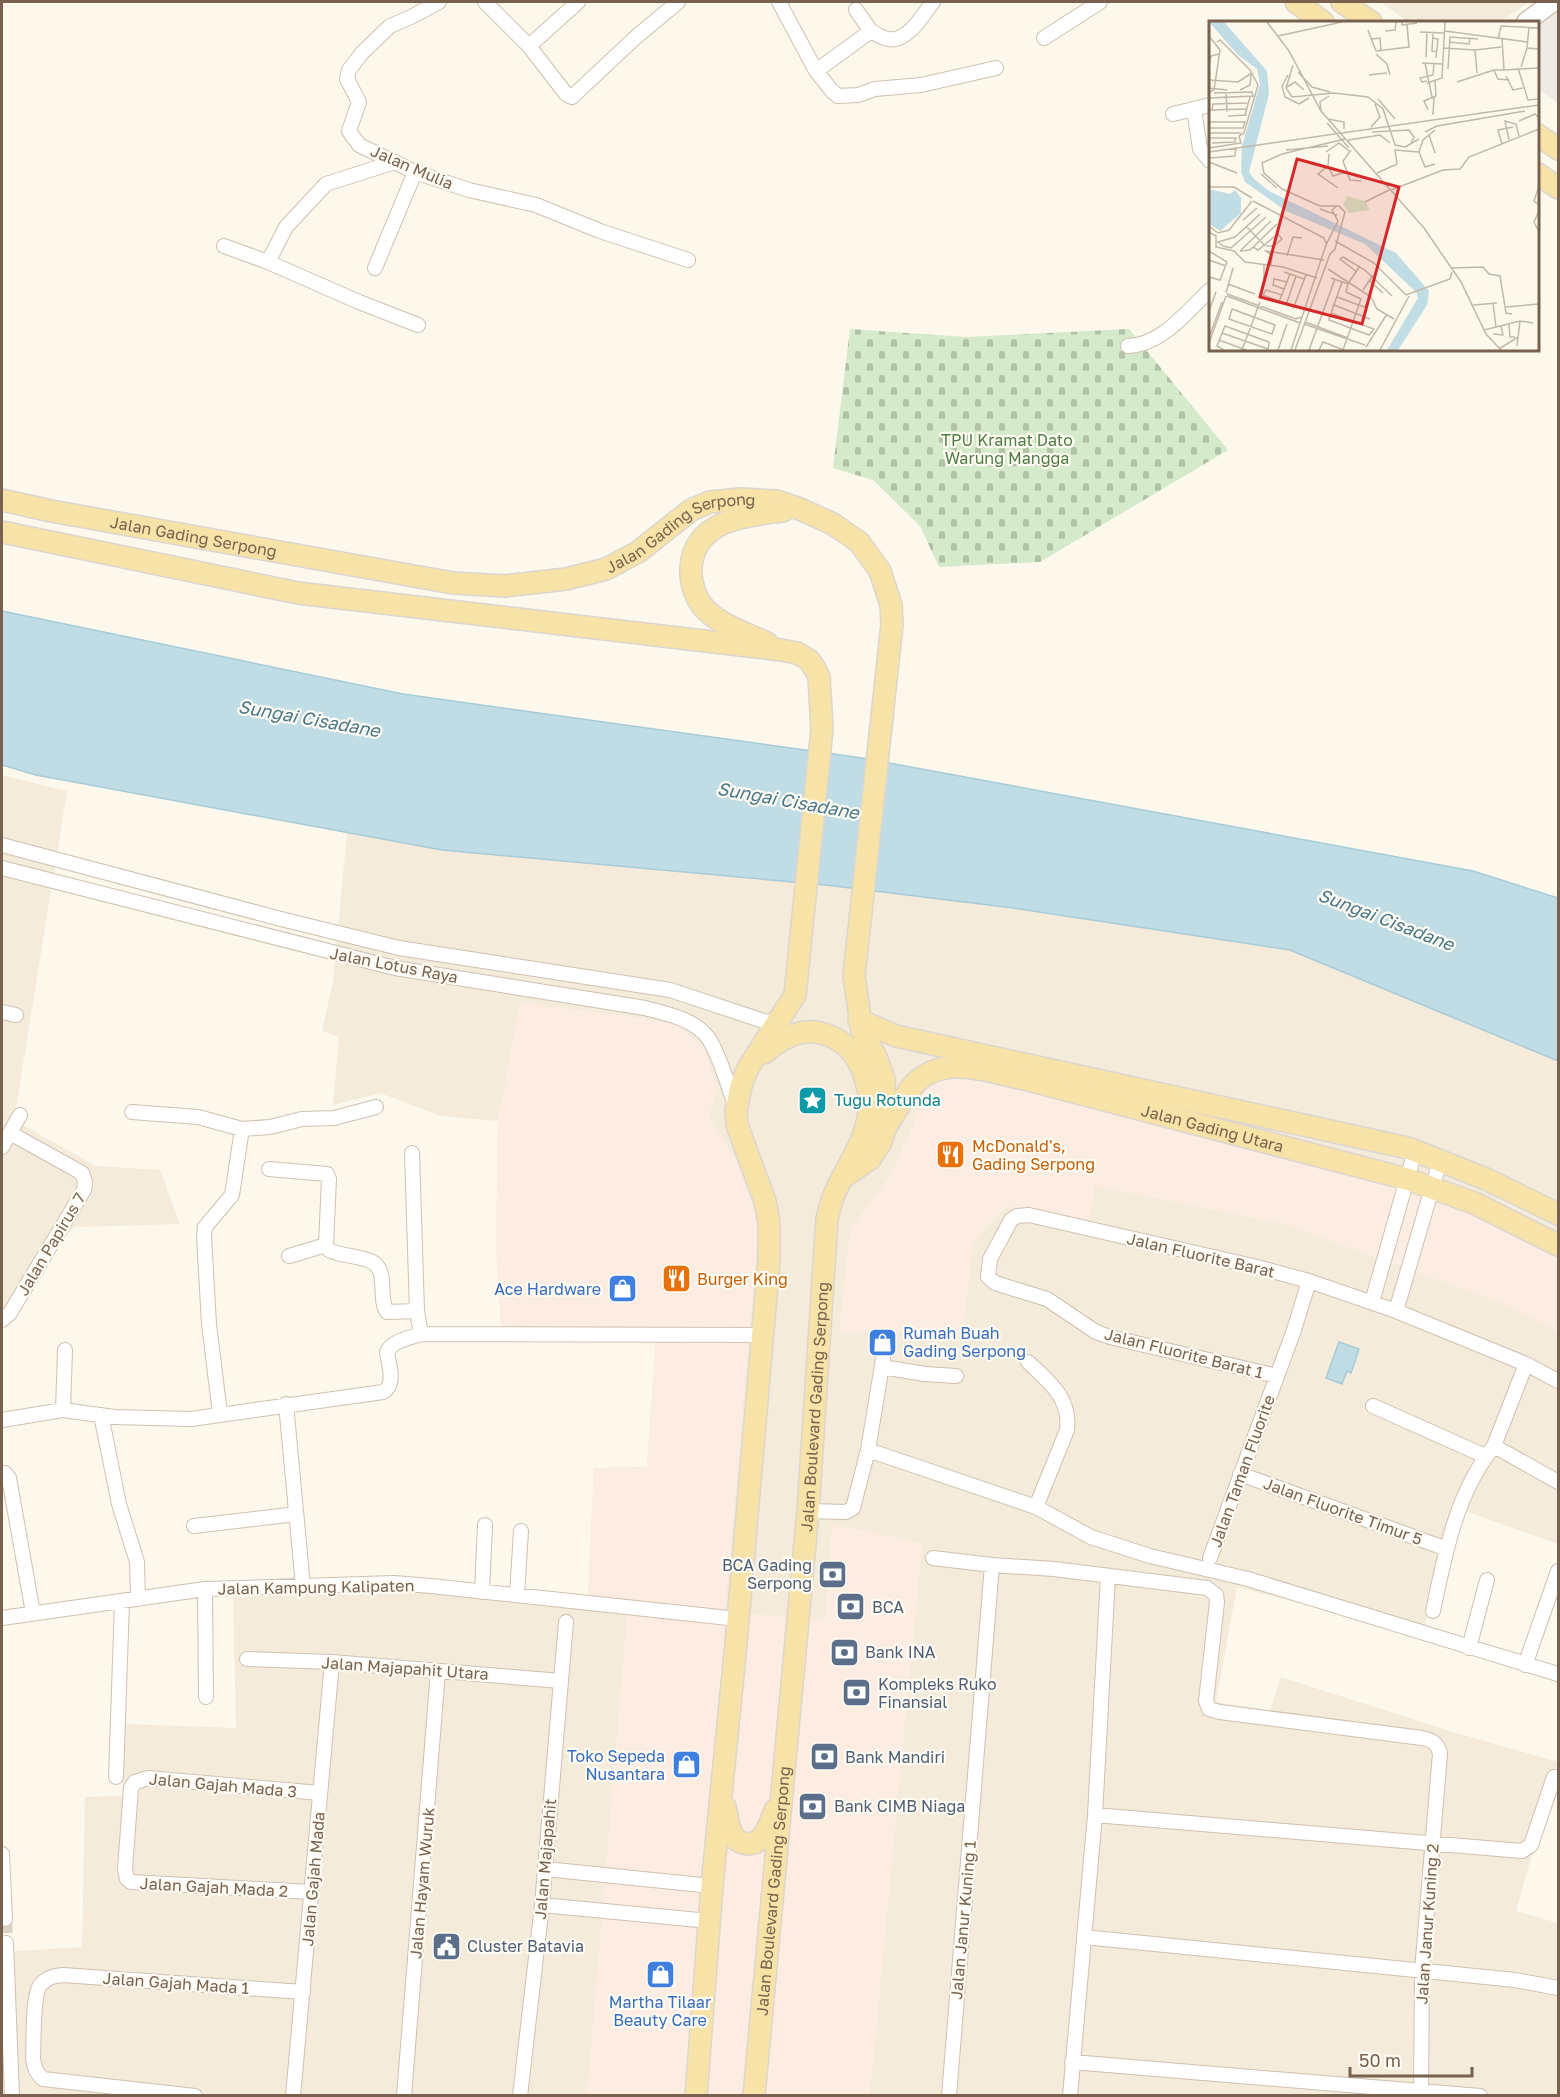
<svg xmlns="http://www.w3.org/2000/svg" width="1560" height="2097" font-family="'Golos Text',sans-serif">
<style>
.residential{fill:#f4ebdb}
.commercial{fill:#fcece1}
.industrial{fill:#eeeae4}
.cemetery{fill:url(#cemetery-stones)}
.water{fill:#c0dde6;stroke:#a7cbd8;stroke-width:1.5}
.lines{fill:none;stroke-linecap:round;stroke-linejoin:round}
.street-tunnel{stroke:#dbd2c5;stroke-width:14;stroke-dasharray:14 7;stroke-linecap:butt}
.street-casing{stroke:#cfc1b1;stroke-width:16}
.secondary-casing{stroke:#d2c2af;stroke-width:21}
.primary-casing{stroke:#dcd6d1;stroke-width:24}
.street{stroke:#fff;stroke-width:14}
.secondary{stroke:#fff;stroke-width:18}
.primary{stroke:#f7e2a8;stroke-width:21}
.labels{text-anchor:middle;stroke-width:4.5;stroke-linejoin:round;paint-order:stroke}
.street-label{font-size:16px;fill:#78624f;stroke:#fefbf3}
.park-label{font-size:16px;fill:#517d47;stroke:#fefbf3}
.culture-label{font-size:16px;fill:#0d838f;stroke:#fefbf3;text-anchor:start}
.food-label{font-size:16px;fill:#c56008;stroke:#fefbf3;text-anchor:start}
.shop-label{font-size:16px;fill:#366cbe;stroke:#fefbf3;text-anchor:end}
.service-label{font-size:16px;fill:#4e5e75;stroke:#fefbf3;text-anchor:start}
.water-label{font-size:18px;font-style:italic;fill:#48788a;stroke:#fefbf3}
.inset-road{fill:none;stroke:#c3b8a8;stroke-width:1.5}
.view{fill:#d62828;fill-opacity:0.15;stroke:#d62828;stroke-width:3}
.inset-edge{fill:none;stroke:#78624f;stroke-width:3}
</style>
<defs>
<pattern id="cemetery-stones" width="16" height="16" patternUnits="userSpaceOnUse" patternTransform="scale(1.5)"><rect width="16" height="16" fill="#d4eaca"/><path d="M2 7V4a2 2 0 0 1 4 0v3zM10 15v-3a2 2 0 0 1 4 0v3z" fill="#b1c1a6"/></pattern>
</defs>
<rect width="100%" height="100%" fill="#fcf8ec"/>
<path class="residential" d="M1381,2H1528L1500,22H1408Z
M2,775L67,791L14,1120L96,1166L160,1170L180,1224L73,1227L23,1295L16,1320L2,1325Z
M347,833L442,850L826,885L1013,908L1290,950L1558,1061V1544L1465,1511L1421,1635L1237,1587L1216,1702L1270,1710L1281,1677L1453,1732L1558,1762L1516,1911L1558,1923V2095L2,2096V1952L82,1947L85,1797L122,1796L125,1724L236,1728L233,1597L405,1588L588,1597L594,1468L647,1467L656,1339L502,1340L496,1249L498,1121L441,1116L380,1093L333,1105L339,1037L322,1031L333,982Z"/>
<path class="commercial" d="M520,1002L675,1023L703,1047L717,1088L709,1116L736,1161L759,1224L725,1611L825,1620L832,1524L922,1543L870,2095H587L628,1602L588,1597L594,1468L647,1467L656,1340H502L496,1249L498,1121Z
M954,1068L1329,1155L1558,1238V1332L1496,1301L1287,1225L1095,1186L1089,1221L1006,1206L973,1243L963,1333L839,1332L850,1229L889,1177L912,1128L929,1077Z"/>
<path class="industrial" d="M1558,5V103L1538,89V22Z"/>
<path class="cemetery" d="M850,329L966,337L1129,329L1228,450L1040,562L939,567L920,526L873,480L833,468Z"/>
<path class="water" d="M2,611L403,694L862,758L1473,871L1558,898V1061L1290,950L1013,908L826,885L442,850L36,775L2,765Z
M1339,1342L1359,1349L1351,1373L1347,1371L1342,1384L1326,1378Z"/>
<g class="lines">
<path class="street-tunnel" d="M5,1919L6,1943"/>
<defs>
<path id="street" d="M439,2L411,17L390,26L362,53L349,70L347,79L359,102L349,131L359,145L415,172L469,190L536,205L600,231L688,260
M485,2L529,46L566,94L572,97L636,37L678,2
M779,2L816,71L832,91L838,96L858,95L875,89L921,85L996,68
M871,31C876,34 882,38 888,39C907,43 923,15 933,2
M1044,38L1100,2
M529,46L578,2
M816,71L871,31L856,10
M1194,109L1200,149L1210,161
M1173,114L1210,105
M224,246L268,262L286,227L326,184L395,162
M268,262L359,302L418,325
M375,268L415,172
M1128,346C1162,345 1187,311 1210,290
M2,845L281,919L399,948L670,990L776,1025
M2,868L395,968L645,1008C666,1014 690,1018 705,1034C717,1046 730,1091 736,1108
M2,1012L16,1015
M132,1112L198,1117L242,1129
M2,1147L20,1115
M412,1153L417,1311L421,1334
M269,1169L327,1174L329,1179L326,1245L329,1250C342,1257 361,1255 374,1263C388,1273 378,1299 387,1312L417,1311
M289,1256L326,1245
M1372,1302L1415,1151
M1396,1311L1440,1161
M2,1320L10,1313L84,1190L85,1182L82,1173L10,1133
M1028,1362C1049,1382 1071,1398 1067,1430L1036,1507
M882,1367L925,1374L956,1376
M1277,1376L1110,1337L1096,1332L1047,1299L995,1283L988,1277L990,1259L1011,1220L1017,1216L1029,1215L1257,1267L1309,1281L1396,1311L1526,1364L1558,1381
M286,1404L303,1586
M1373,1406L1485,1456
M63,1410L65,1350
M220,1414L209,1324L204,1236L205,1227L232,1195L242,1129L270,1127L302,1119L334,1118L376,1107
M101,1415L119,1504L137,1562L138,1599
M2,1420L63,1410L114,1417L191,1419L383,1392C396,1385 389,1365 387,1352C392,1341 409,1338 421,1334L762,1335
M1494,1446L1558,1482
M868,1450L1036,1507L1091,1537L1150,1556L1248,1579L1558,1674
M2,1474L5,1473L9,1478L33,1613
M1240,1474L1447,1549
M808,1511L846,1512L853,1508L868,1450L883,1359
M194,1526L296,1514
M933,1558L992,1565L1054,1569L1207,1588L1216,1595L1217,1602L1206,1701L1209,1709L1220,1712L1422,1738C1432,1740 1437,1743 1440,1753L1422,1971L1421,2096
M1210,1558L1294,1330L1309,1281
M205,1589L206,1697
M482,1592L485,1525
M517,1595L521,1531
M1433,1611C1445,1554 1456,1493 1494,1446L1526,1364
M2,1618L205,1589L394,1583L431,1586L738,1619
M1469,1648L1487,1580
M247,1659L332,1662L561,1681
M1525,1665L1558,1571
M116,1777L122,1602
M1095,1815L1522,1851L1531,1845L1554,1777
M2,1854L5,1919
M545,1869L712,1886
M311,1892L131,1882L127,1879L125,1869L131,1788L135,1782L148,1778L320,1793
M542,1905L709,1921
M1084,1937L1515,1980L1558,1988
M6,1943L12,2096
M1072,2062L1480,2096
M195,2096L43,2079C36,2073 34,2067 33,2058C34,2043 32,1994 41,1984C48,1977 54,1976 63,1975L303,1992
M293,2096L332,1662
M404,2096L438,1671
M520,2096L542,1905L566,1622
M949,2096L992,1565
M1070,2096L1095,1815L1108,1576"/>
<path id="secondary" d="M1526,22L1553,2"/>
<g id="primary">
<path d="M1296,2L1323,22"/>
<path d="M1342,2L1371,22"/>
<path d="M1538,135L1558,149"/>
<path d="M1538,174L1558,188"/>
<path id="s1" d="M2,500L51,511L453,583L505,586L566,579L606,569L638,552L691,510L710,502L741,499L776,501L800,509L833,524L859,542L880,571L891,605L892,624L854,976L862,1031L876,1057L884,1079L885,1129L881,1142L870,1159L844,1177"/>
<path d="M2,532L298,593L781,650L797,653L809,660L815,669L819,677L822,729L795,995L748,1068L741,1086L736,1111L737,1125L765,1201L769,1222V1260L736,1644L712,1886L696,2096"/>
<path d="M767,643C748,634 722,626 706,610C696,600 690,583 691,568C694,521 744,515 783,511"/>
<path d="M859,1020L896,1036L1408,1148L1486,1179L1558,1214"/>
<path id="s2" d="M885,1129C893,1116 901,1102 910,1089C939,1052 986,1071 1024,1079L1407,1179L1474,1203L1558,1245"/>
<path d="M725,1807C727,1815 728,1826 732,1834C735,1839 737,1841 743,1843C762,1849 770,1824 775,1810"/>
<path id="s3" d="M754,2096L808,1511L827,1219C829,1211 831,1203 833,1197C845,1168 865,1144 869,1112C872,1099 867,1085 863,1072C857,1056 847,1043 830,1036C804,1025 783,1037 764,1053"/>
</g>
</defs>
<use href="#street" class="street-casing"/>
<use href="#secondary" class="secondary-casing"/>
<use href="#primary" class="primary-casing"/>
<use href="#street" class="street"/>
<use href="#secondary" class="secondary"/>
<use href="#primary" class="primary"/>
</g>
<defs>
<symbol id="sight-square" viewBox="-11 -11 22 22"><rect x="-9" y="-9" width="18" height="18" rx="4" fill="#0f9aa8" stroke="#fefbf3"/><path d="M0-6L1.8-2.2L6-1.7L2.9 1.2L3.7 5.4L0 3.3L-3.7 5.4L-2.9 1.2L-6-1.7L-1.8-2.2Z" fill="#fff"/></symbol>
<symbol id="restaurant-square" viewBox="-11 -11 22 22"><rect x="-9" y="-9" width="18" height="18" rx="4" fill="#e8710a" stroke="#fefbf3"/><path d="M-5-6h1v4h1v-4h1v4h1v-4h1v5L-1.5 .5V6h-2V.5L-5-1ZM5-6V6H3V1.5H1.5Q1.5-4 5-6Z" fill="#fff"/></symbol>
<symbol id="shop-square" viewBox="-11 -11 22 22"><rect x="-9" y="-9" width="18" height="18" rx="4" fill="#3f7fe0" stroke="#fefbf3"/><path d="M-5-2.5h2.3a2.7 3.5 0 0 1 5.4 0H5L5.5 6h-11ZM-1.5-2.5h3a1.5 2.3 0 0 0-3 0Z" fill="#fff"/></symbol>
<symbol id="bank-square" viewBox="-11 -11 22 22"><rect x="-9" y="-9" width="18" height="18" rx="4" fill="#5c6f8a" stroke="#fefbf3"/><path d="M-6-4H6V4H-6ZM0-2.3a2.3 2.3 0 1 0 0 4.6a2.3 2.3 0 1 0 0-4.6Z" fill="#fff"/></symbol>
<symbol id="civic-square" viewBox="-11 -11 22 22"><rect x="-9" y="-9" width="18" height="18" rx="4" fill="#5c6f8a" stroke="#fefbf3"/><path d="M-.6-6.5H3V-4.5H.6V-3L4-1V1h2V6H-6V1h2V-1L-.6-3ZM-1.2 2.5V6h2.4V2.5Z" fill="#fff"/></symbol>
</defs>
<g fill-rule="evenodd">
<use href="#sight-square" x="796" y="1084" width="33" height="33"/>
<use href="#restaurant-square" x="934" y="1138" width="33" height="33"/>
<use href="#restaurant-square" x="660" y="1262" width="33" height="33"/>
<use href="#shop-square" x="606" y="1272" width="33" height="33"/>
<use href="#shop-square" x="866" y="1326" width="33" height="33"/>
<use href="#bank-square" x="816" y="1558" width="33" height="33"/>
<use href="#bank-square" x="834" y="1590" width="33" height="33"/>
<use href="#bank-square" x="828" y="1636" width="33" height="33"/>
<use href="#bank-square" x="840" y="1676" width="33" height="33"/>
<use href="#bank-square" x="808" y="1740" width="33" height="33"/>
<use href="#shop-square" x="670" y="1748" width="33" height="33"/>
<use href="#bank-square" x="796" y="1790" width="33" height="33"/>
<use href="#civic-square" x="430" y="1930" width="33" height="33"/>
<use href="#shop-square" x="644" y="1958" width="33" height="33"/>
</g>
<g class="labels">
<g class="street-label">
<text transform="translate(412 167) rotate(23)" y="6">Jalan Mulia</text>
<text dy="6" stroke="none"><textPath href="#s1" startOffset="699">Jalan Gading Serpong</textPath></text>
<text dy="6" stroke="none"><textPath href="#s1" startOffset="195">Jalan Gading Serpong</textPath></text>
<text transform="translate(394 965) rotate(11)" y="6">Jalan Lotus Raya</text>
<text dy="6" stroke="none"><textPath href="#s2" startOffset="364">Jalan Gading Utara</textPath></text>
<text transform="translate(51 1244) rotate(-59)" y="6">Jalan Papirus 7</text>
<text transform="translate(1201 1255) rotate(13)" y="6">Jalan Fluorite Barat</text>
<text transform="translate(1184 1353) rotate(14)" y="6">Jalan Fluorite Barat 1</text>
<text dy="6" stroke="none"><textPath href="#s3" startOffset="692">Jalan Boulevard Gading Serpong</textPath></text>
<text transform="translate(1242 1471) rotate(-70)" y="6">Jalan Taman Fluorite</text>
<text transform="translate(1343 1511) rotate(20)" y="6">Jalan Fluorite Timur 5</text>
<text transform="translate(316 1587) rotate(-1)" y="6">Jalan Kampung Kalipaten</text>
<text transform="translate(405 1668) rotate(4)" y="6">Jalan Majapahit Utara</text>
<text transform="translate(223 1785) rotate(5)" y="6">Jalan Gajah Mada 3</text>
<text transform="translate(545 1859) rotate(-85)" y="6">Jalan Majapahit</text>
<text transform="translate(313 1879) rotate(-85)" y="6">Jalan Gajah Mada</text>
<text transform="translate(422 1883) rotate(-85)" y="6">Jalan Hayam Wuruk</text>
<text transform="translate(214 1887) rotate(3)" y="6">Jalan Gajah Mada 2</text>
<text dy="6" stroke="none"><textPath href="#s3" startOffset="206">Jalan Boulevard Gading Serpong</textPath></text>
<text transform="translate(963 1920) rotate(-85)" y="6">Jalan Janur Kuning 1</text>
<text transform="translate(1427 1924) rotate(-86)" y="6">Jalan Janur Kuning 2</text>
<text transform="translate(176 1983) rotate(4)" y="6">Jalan Gajah Mada 1</text>
</g>
<g class="park-label">
<text x="1007" y="446">TPU Kramat Dato<tspan x="1007" dy="18">Warung Mangga</tspan></text>
</g>
<g class="culture-label">
<text x="834" y="1106">Tugu Rotunda</text>
</g>
<g class="food-label">
<text x="972" y="1152">McDonald's,<tspan x="972" dy="18">Gading Serpong</tspan></text>
<text x="697" y="1285">Burger King</text>
</g>
<g class="shop-label">
<text x="601" y="1295">Ace Hardware</text>
<text x="903" y="1339" text-anchor="start">Rumah Buah<tspan x="903" dy="18">Gading Serpong</tspan></text>
<text x="665" y="1762">Toko Sepeda<tspan x="665" dy="18">Nusantara</tspan></text>
<text x="660" y="2008" text-anchor="middle">Martha Tilaar<tspan x="660" dy="18">Beauty Care</tspan></text>
</g>
<g class="service-label">
<text x="812" y="1571" text-anchor="end">BCA Gading<tspan x="812" dy="18">Serpong</tspan></text>
<text x="872" y="1613">BCA</text>
<text x="865" y="1658">Bank INA</text>
<text x="878" y="1690">Kompleks Ruko<tspan x="878" dy="18">Finansial</tspan></text>
<text x="845" y="1763">Bank Mandiri</text>
<text x="834" y="1812">Bank CIMB Niaga</text>
<text x="467" y="1952">Cluster Batavia</text>
</g>
<g class="water-label">
<text transform="translate(309 719) rotate(10)" y="6">Sungai Cisadane</text>
<text transform="translate(788 801) rotate(10)" y="6">Sungai Cisadane</text>
<text transform="translate(1386 920) rotate(21)" y="6">Sungai Cisadane</text>
</g>
</g>
<g transform="translate(1209 21)">
<rect width="330" height="330" fill="#fcf8ec"/>
<path d="M138,175L156,180L161,189L140,192L134,184Z" fill="#d4eaca"/>
<path d="M0,1H15L58,50L60,73L40,151L45,158L60,170L187,232L220,270L218,284L189,329H178L209,277L207,271L156,223L77,190L36,161L32,151L33,125L51,63L48,48L29,34ZM0,168L21,173L26,169L32,177V192L11,210L0,203Z" fill="#c0dde6"/>
<path class="inset-road" d="M58,1L80,30L112,90L215,207L252,261L277,313L292,329M193,1V4L208,2M320,6L318,27L330,28M159,9L167,30M176,10L186,9L187,1M236,10L318,21M211,11L235,12M224,12L223,30L228,31M0,15L11,29L5,69L0,71M69,15L133,1M224,17L229,18L227,37M163,18L171,17L172,30M289,18L292,5L330,7M293,18L295,49H285L289,58L300,59M240,21L260,23L261,17M234,27L266,29L268,52M266,29L292,26M167,30L200,26L198,4M167,33L178,43L181,54M217,36L218,11M213,42L233,43M216,42L223,76M84,44L77,67L83,76L125,72L159,76L174,88L186,124L196,126L210,118M0,45L2,35L10,33M312,46L318,27M309,47L319,79L330,78M239,48L241,16L269,18M295,49L330,47M89,51L103,66L121,71M79,54L73,65L76,76L90,83L100,77M160,54L178,52M297,55L304,69L314,67M0,59L29,61L43,52M218,60L213,61L211,57L224,54L225,43M248,61L285,49M218,62L233,57L236,1M78,66L86,61L95,69M0,67L18,69M31,69L41,64L42,54M17,71L18,91M0,77L44,75L43,71L5,72M169,78L186,98M0,89L38,88M3,89L4,83L40,82M219,89L215,80L227,75L226,60M112,90L111,81L120,75M36,94L41,76M224,94L225,76M19,95L38,94M119,98L135,101V108M310,100L326,93L330,97M0,101H36L34,107H0M118,102L140,127M162,106L171,96L166,83M163,111L200,109L205,116L202,122M216,111L228,105L316,90M0,112H32M220,114L226,132M0,117H28M300,119L296,100L307,103L310,115M3,122L26,121V117M139,122L140,119L171,114L181,122M293,123L289,109L304,106M0,127L32,122L30,115L35,112L49,64L41,49L11,19L8,21M77,129L119,125M142,129L134,140L141,159L152,160M0,131L330,84M117,131L130,122L140,130M210,131L214,119L226,109M210,131L216,146L226,143M120,133L119,145L109,153L129,167M0,137L26,135L27,126M0,141L28,152M188,143L186,129L210,131M119,145L124,155L139,150M168,152L188,143M52,153L68,167M330,165L325,180L330,184M0,166H25L43,177M182,169L234,149L251,148L260,136L330,108M44,180L115,217L117,222M156,181L180,169M111,188L128,194M330,190L325,201L330,211M34,199L48,187M0,205L9,212L20,209L43,180M37,205L56,225M0,211L7,215V226L25,230L36,241L74,246L108,257M126,220L165,242L197,274L241,258L243,251M14,225L9,221L26,216L51,193M14,225L22,227L57,196M57,225H65L73,218L69,213M44,226L49,229L70,212M0,230L18,241L11,259L0,256M31,230L41,229L68,203M31,230L62,200M78,235L84,216L93,217M0,239L17,245M62,244L63,235L57,230L115,239M243,247L274,246L280,253L291,255L297,292L303,293M119,248L162,276L168,288L185,298M75,251L95,258M148,251L131,238L134,236L156,249L183,275M122,257L139,263L137,271L152,278L134,329M160,259L174,272M140,261L151,245M19,263L46,273M55,264V244M75,268L64,264L65,258L78,261M154,269L164,254M17,272L24,247M18,273L87,298L92,296M73,274L57,269L54,274L85,286M18,275L91,302M128,276L155,286L159,282M70,281L81,253M284,282L287,306M77,284L87,255M125,284L161,298M264,284L288,282M297,286L330,283M23,288L66,304L63,313L20,298ZM84,288L97,254M0,290L7,271M122,292L165,308L160,314L120,299V298L133,261M96,301L139,317M95,303L156,324M300,303L301,316H306M275,309L311,300L324,302M13,312L59,328M284,313L294,314L292,305M1,314L13,281M10,319L37,329M0,322L17,275M308,325L311,300M157,326L178,293M290,328L309,316M15,329L8,325L16,305L60,321L59,329M33,329L51,281M69,329L78,303M82,329L117,224L129,200L123,189L128,185M86,329L121,233L126,228L136,191L130,185H111L73,168L55,152L53,142L73,133L136,118M100,329L126,258M110,329L114,321L135,329M171,329L200,275"/>
<path class="view" d="M88,138L190,166L153,303L51,276Z"/>
<rect width="330" height="330" class="inset-edge"/>
</g>
<rect width="1560" height="2097" fill="none" stroke="#78624f" stroke-width="6"/>
<path d="M1350 2067v9h122v-9" fill="none" stroke="#78624f" stroke-width="3"/>
<text x="1359" y="2067" font-size="18" fill="#78624f" stroke="#fefbf3" stroke-width="4.5" paint-order="stroke">50 m</text>
</svg>
